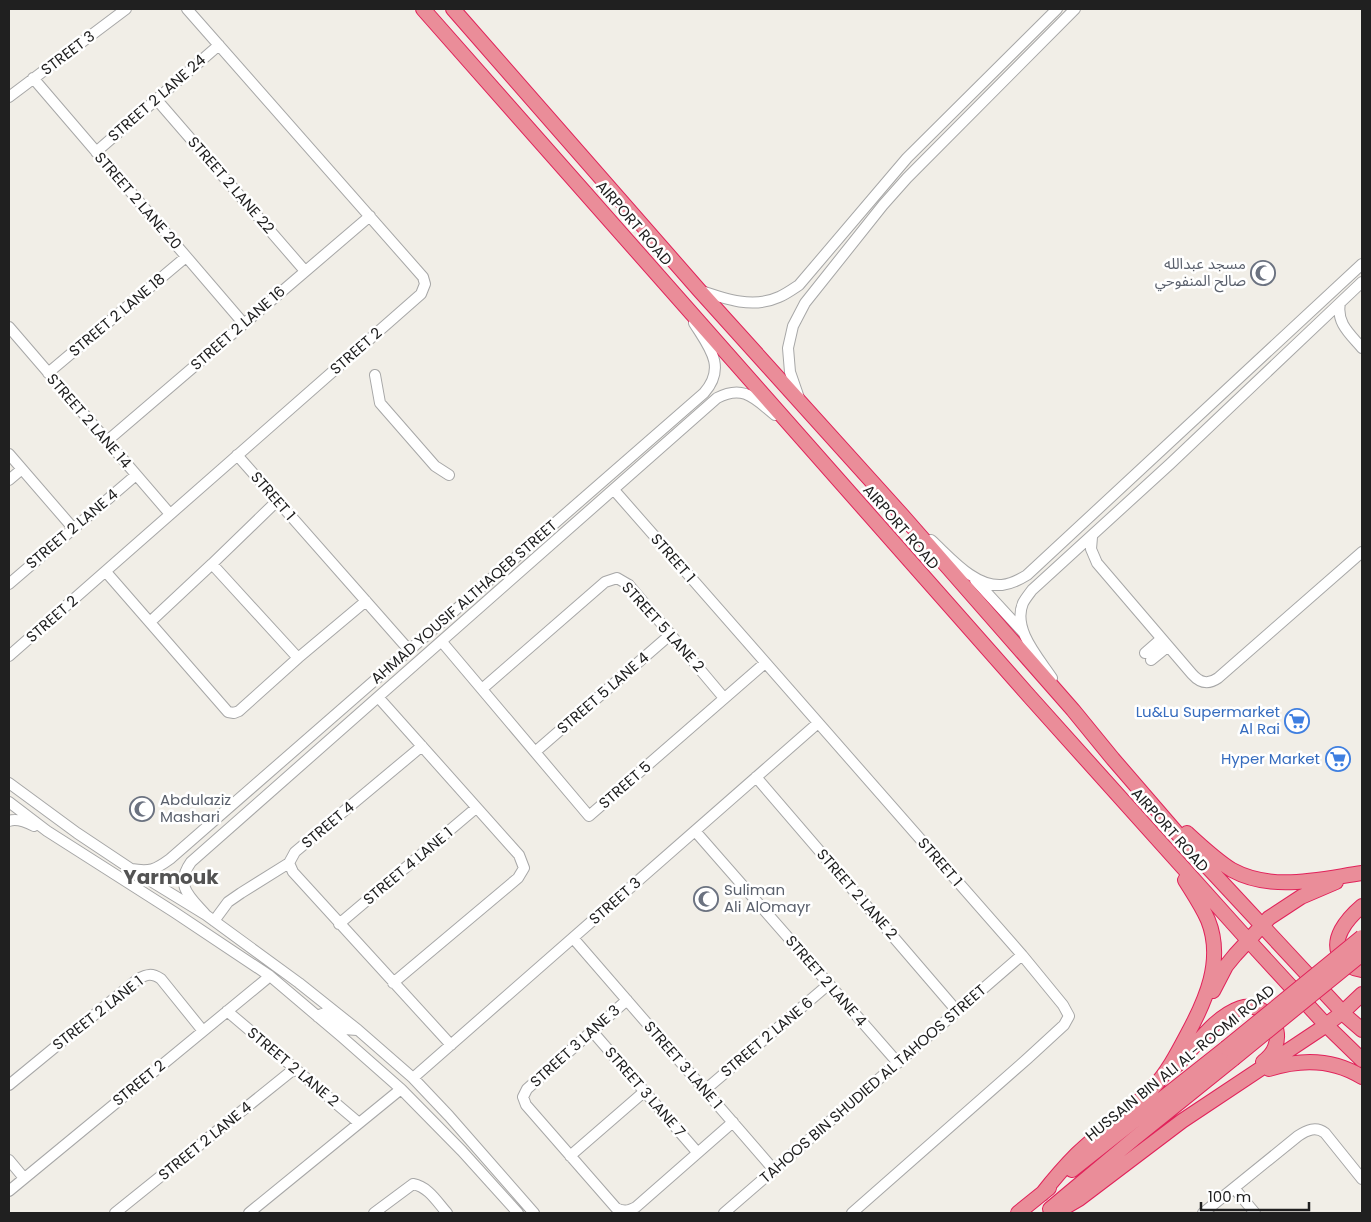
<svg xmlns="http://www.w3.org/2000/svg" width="1371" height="1222" font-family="Poppins,'Noto Sans Arabic',sans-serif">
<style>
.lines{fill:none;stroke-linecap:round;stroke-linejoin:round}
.minor-casing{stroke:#a7a7a7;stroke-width:12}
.highway-casing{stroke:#e1225a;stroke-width:16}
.minor{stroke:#fff;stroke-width:10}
.highway{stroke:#ea8d99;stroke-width:14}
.highway-bridge-casing{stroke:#e1225a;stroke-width:16;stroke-linecap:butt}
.highway-bridge{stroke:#ea8d99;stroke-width:14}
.labels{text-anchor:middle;stroke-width:5;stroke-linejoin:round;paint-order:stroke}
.street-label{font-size:15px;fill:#202020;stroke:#fff}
.worship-label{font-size:15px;fill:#5b616d;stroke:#fff;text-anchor:start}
.shop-label{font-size:15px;fill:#366cbe;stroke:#fff;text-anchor:end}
.district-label{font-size:20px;font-weight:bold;fill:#535353;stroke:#fff}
</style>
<rect width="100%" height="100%" fill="#f1eee7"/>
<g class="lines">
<defs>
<path id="minor" d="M33,78L244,324
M9,97L126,9
M157,100L305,271
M96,152L219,45
M699,290C725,299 753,309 779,297C786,294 793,289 799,285L907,158L1057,9
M1340,303C1336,323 1350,334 1362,348
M9,327L170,514
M48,373L186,257
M375,375L380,403L435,466L449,475
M799,398L790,372L788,348L793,326L805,303L883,205L907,178L1075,9
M107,441L370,216
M9,454L73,528
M237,455L409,650
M9,480L22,469
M614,490L1022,955L1063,1005L1069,1016L1064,1025L1027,1059L852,1213
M1092,537L1091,549L1097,563L1192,674C1200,683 1208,685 1218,678L1362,552
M931,540C950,557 974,587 1002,585C1011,584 1019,580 1027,575L1362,264
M212,564L277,501
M106,572L228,712L234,713L239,711L298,658L366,601
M975,580L1023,632
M9,584L136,475
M150,622L212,564L298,658
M442,642L589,816L765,663
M1145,653L1161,639
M9,656L421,294L425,284L423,277L187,9
M1151,660L1167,647
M1052,678C1038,657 1012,629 1023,603C1025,599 1029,594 1032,590L1170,464L1362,282
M482,689L605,582L617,578L629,585L724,698
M378,697L519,855L524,868L518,878L393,983
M422,746L295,852L289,863L293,872L451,1045
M535,752L671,634
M756,777L957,1011
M9,783L77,833L131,869L206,915L299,983L358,1030L413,1078L449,1116L534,1213
M9,802L47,831L174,912L270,976L342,1037L401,1089L462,1151L518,1213
M9,821C17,818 26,822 34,826
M695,831L898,1063
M131,869C150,872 155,870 170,859L704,393C727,367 709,347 694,323
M206,915C190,897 174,886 191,862L717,398C744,384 755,399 775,415
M214,921L228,902L241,893L289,863
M339,924L476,808
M573,938L774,1170
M627,1000L527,1089L523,1097L526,1105L616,1208C624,1212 628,1211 636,1207L733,1122
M227,1011L359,1123
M318,1017L319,1015L325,1013L344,1029L357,1030
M592,1031L697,1152
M413,1078L818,723
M9,1085L138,979C147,974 152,973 161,979L203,1031
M705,1090L829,984
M570,1156L645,1091
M9,1160L24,1178
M1234,1188L1255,1213
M9,1191L270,976
M115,1213L294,1069
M249,1213L401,1089
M374,1213L413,1184C429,1187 437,1202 447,1213
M724,1213L1022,955
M1203,1213L1298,1136C1307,1130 1316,1126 1325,1133L1362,1179"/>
<path id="highway" d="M423,9L1030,697L1248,940L1326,1025L1362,1060
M453,9L699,290L902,515L1073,710L1113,759L1189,847L1347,1017L1362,1030
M1187,833C1201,846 1216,860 1232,870C1272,892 1320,879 1362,873
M1362,906C1348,918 1328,940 1342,959C1347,966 1354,969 1362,970
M1213,991L1226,966L1235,955L1269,918L1301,897L1336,882
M1177,1065C1196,1046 1214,1017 1240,1008C1262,1000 1284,1025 1275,1047C1273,1053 1268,1058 1263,1062
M1269,1069C1300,1059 1333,1059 1362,1077
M1072,1170L1226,1048
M1042,1194C1053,1180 1065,1166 1077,1154C1101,1131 1129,1112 1152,1089C1167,1073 1177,1054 1187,1035C1206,1000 1224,960 1208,920C1202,906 1193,893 1185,880
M1050,1209L1135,1138L1233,1059
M1018,1213L1049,1188
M1055,1213L1079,1199L1182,1121L1322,1028L1343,1012L1362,994"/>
</defs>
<use href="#minor" class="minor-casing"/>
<use href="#highway" class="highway-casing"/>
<use href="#minor" class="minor"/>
<use href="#highway" class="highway"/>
<defs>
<path id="highway-bridge" d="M1226,1048L1362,937
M1233,1059L1362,954"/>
</defs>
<use href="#highway-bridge" class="highway-bridge-casing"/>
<use href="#highway-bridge" class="highway-bridge"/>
</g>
<defs>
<symbol id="mosque-ring" viewBox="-11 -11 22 22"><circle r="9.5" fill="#fff" stroke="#6b7280" stroke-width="1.5"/><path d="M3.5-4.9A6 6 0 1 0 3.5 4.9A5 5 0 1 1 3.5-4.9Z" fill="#6b7280"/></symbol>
<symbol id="supermarket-ring" viewBox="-11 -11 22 22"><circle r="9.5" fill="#fff" stroke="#3f7fe0" stroke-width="1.5"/><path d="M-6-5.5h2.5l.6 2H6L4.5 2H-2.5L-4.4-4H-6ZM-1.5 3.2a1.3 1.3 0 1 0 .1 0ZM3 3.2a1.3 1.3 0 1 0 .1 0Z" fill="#3f7fe0"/></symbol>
</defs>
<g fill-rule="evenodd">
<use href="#mosque-ring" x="1249" y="259" width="28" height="28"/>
<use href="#supermarket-ring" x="1283" y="707" width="28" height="28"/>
<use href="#supermarket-ring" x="1324" y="745" width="28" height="28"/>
<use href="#mosque-ring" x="128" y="795" width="28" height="28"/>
<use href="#mosque-ring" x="692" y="885" width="28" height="28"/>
</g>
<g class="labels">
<g class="street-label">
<text transform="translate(68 53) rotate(-37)" y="5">STREET 3</text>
<text transform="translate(157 98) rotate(-41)" y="5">STREET 2 LANE 24</text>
<text transform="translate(231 185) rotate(49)" y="5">STREET 2 LANE 22</text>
<text transform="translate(138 201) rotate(49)" y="5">STREET 2 LANE 20</text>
<text transform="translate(634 223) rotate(49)" y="5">AIRPORT ROAD</text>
<text transform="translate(117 315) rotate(-40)" y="5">STREET 2 LANE 18</text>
<text transform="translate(238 328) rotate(-41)" y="5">STREET 2 LANE 16</text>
<text transform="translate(356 351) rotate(-41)" y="5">STREET 2</text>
<text transform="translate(89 421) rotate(49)" y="5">STREET 2 LANE 14</text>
<text transform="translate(273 496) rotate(49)" y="5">STREET 1</text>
<text transform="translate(901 527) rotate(49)" y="5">AIRPORT ROAD</text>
<text transform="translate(72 529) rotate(-40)" y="5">STREET 2 LANE 4</text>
<text transform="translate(673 558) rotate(49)" y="5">STREET 1</text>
<text transform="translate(464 602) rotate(-41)" y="5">AHMAD YOUSIF ALTHAQEB STREET</text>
<text transform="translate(52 619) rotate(-41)" y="5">STREET 2</text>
<text transform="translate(663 627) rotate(48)" y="5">STREET 5 LANE 2</text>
<text transform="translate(603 693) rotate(-41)" y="5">STREET 5 LANE 4</text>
<text transform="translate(625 785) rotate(-41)" y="5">STREET 5</text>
<text transform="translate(328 825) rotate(-40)" y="5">STREET 4</text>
<text transform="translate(1170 830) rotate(48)" y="5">AIRPORT ROAD</text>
<text transform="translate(940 862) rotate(49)" y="5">STREET 1</text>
<text transform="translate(408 866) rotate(-40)" y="5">STREET 4 LANE 1</text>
<text transform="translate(857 894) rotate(49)" y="5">STREET 2 LANE 2</text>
<text transform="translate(615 901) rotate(-41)" y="5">STREET 3</text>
<text transform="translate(826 981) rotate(49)" y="5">STREET 2 LANE 4</text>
<text transform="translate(98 1013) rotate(-38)" y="5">STREET 2 LANE 1</text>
<text transform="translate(767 1037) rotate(-40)" y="5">STREET 2 LANE 6</text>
<text transform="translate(575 1046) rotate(-42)" y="5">STREET 3 LANE 3</text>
<text transform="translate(1180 1063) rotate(-39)" y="5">HUSSAIN BIN ALI AL-ROOMI ROAD</text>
<text transform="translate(683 1065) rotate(49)" y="5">STREET 3 LANE 1</text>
<text transform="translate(293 1067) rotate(40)" y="5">STREET 2 LANE 2</text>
<text transform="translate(139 1083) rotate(-39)" y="5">STREET 2</text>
<text transform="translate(873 1084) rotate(-41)" y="5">TAHOOS BIN SHUDIED AL TAHOOS STREET</text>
<text transform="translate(645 1092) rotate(49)" y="5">STREET 3 LANE 7</text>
<text transform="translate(205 1141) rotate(-39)" y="5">STREET 2 LANE 4</text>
</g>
<g class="worship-label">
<text x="1246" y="269" text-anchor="end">مسجد عبدالله<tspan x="1246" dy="17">صالح المنفوحي</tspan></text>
<text x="160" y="805">Abdulaziz<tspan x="160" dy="17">Mashari</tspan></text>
<text x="724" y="895">Suliman<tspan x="724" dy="17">Ali AlOmayr</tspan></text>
</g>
<g class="shop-label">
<text x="1280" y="717">Lu&amp;Lu Supermarket<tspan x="1280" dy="17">Al Rai</tspan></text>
<text x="1320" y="764">Hyper Market</text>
</g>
<g class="district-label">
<text x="171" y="884">Yarmouk</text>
</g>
</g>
<rect width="1371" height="1222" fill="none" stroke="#202020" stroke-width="20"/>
<path d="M1201 1202v8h108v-8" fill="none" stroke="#202020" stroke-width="2.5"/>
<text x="1208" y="1202" font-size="15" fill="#202020" stroke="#ffffff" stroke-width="4" paint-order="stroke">100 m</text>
</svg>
